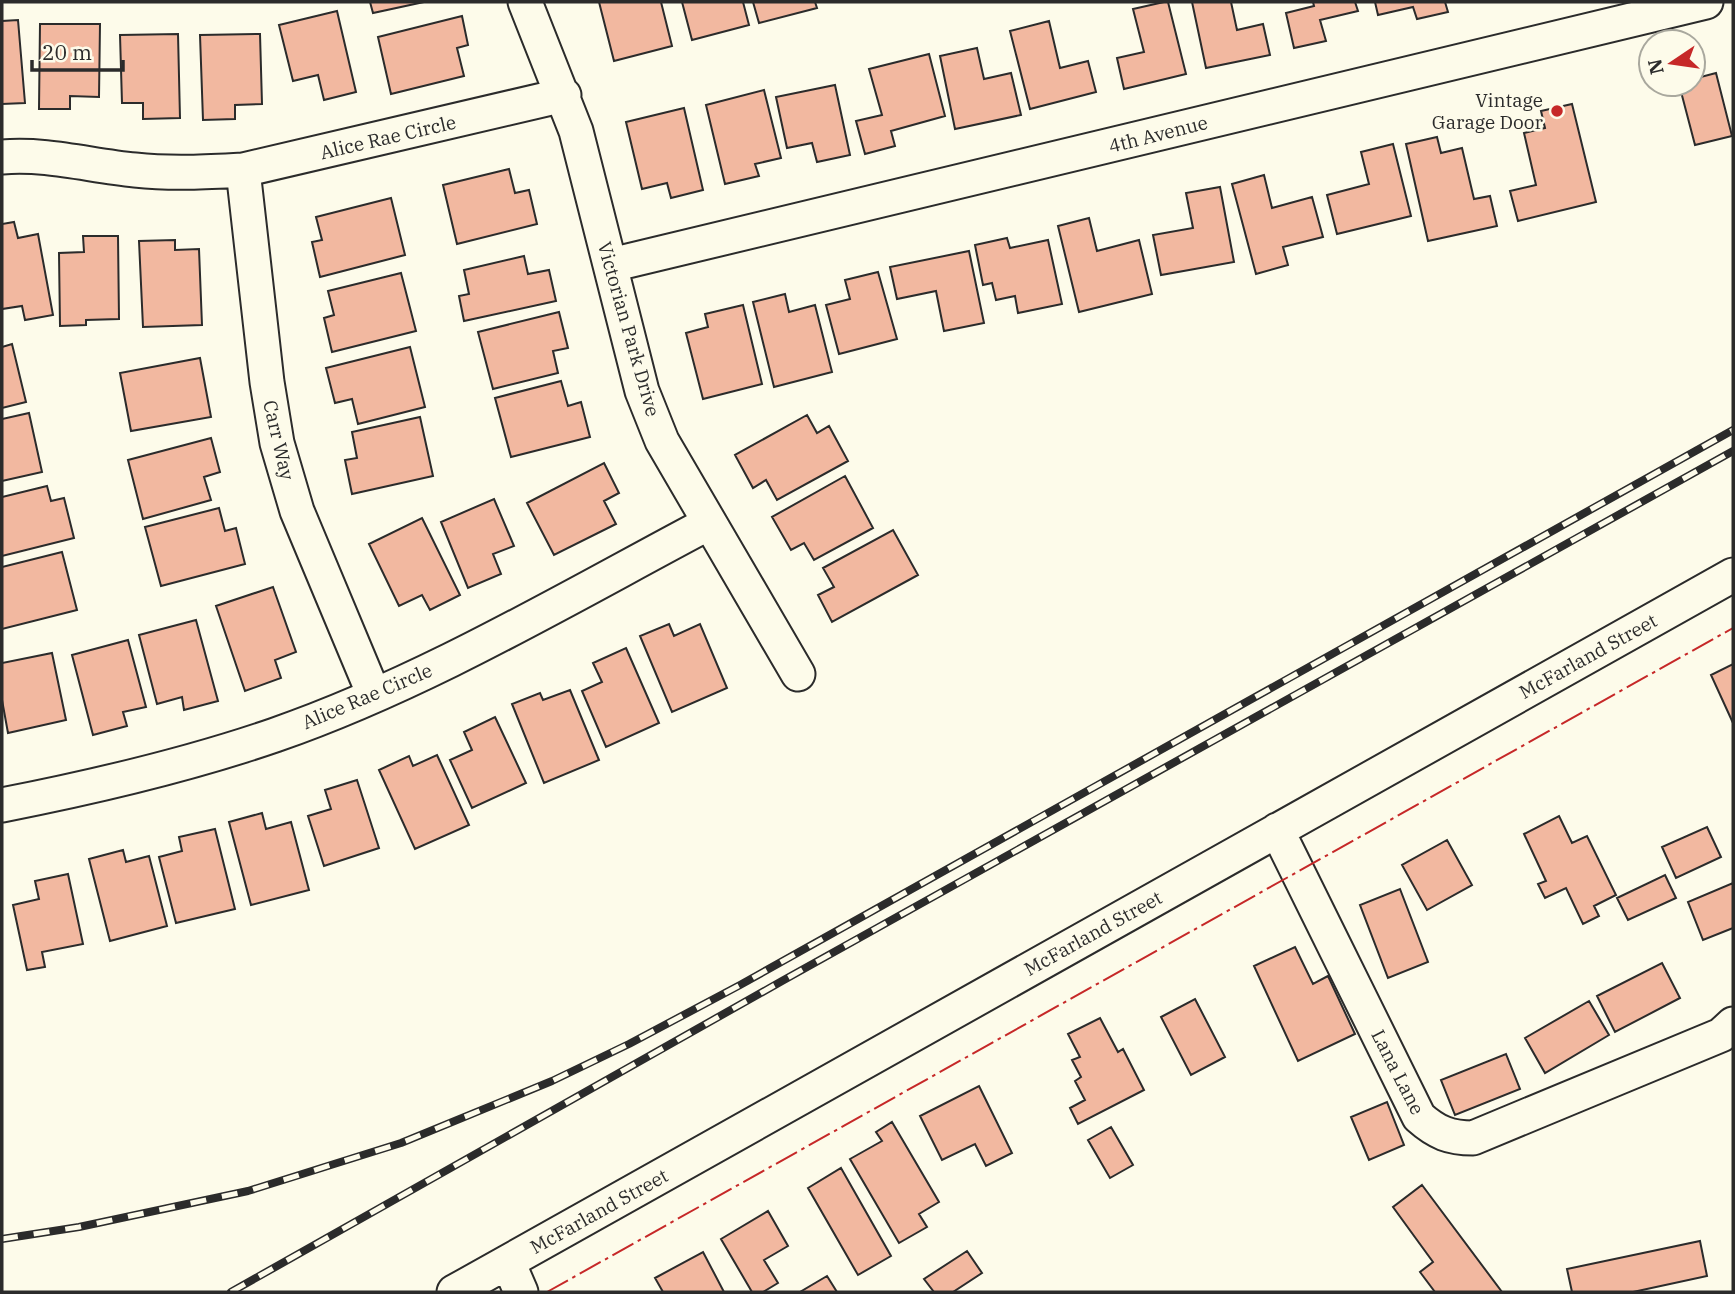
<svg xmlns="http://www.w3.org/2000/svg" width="1735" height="1294" font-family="'IBM Plex Serif',serif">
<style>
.building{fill:#f2b8a0;stroke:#2b2b2b;stroke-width:2}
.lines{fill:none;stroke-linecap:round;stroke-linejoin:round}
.minor-casing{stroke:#2b2b2b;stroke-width:37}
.minor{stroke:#fdfbea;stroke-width:33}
.rail-casing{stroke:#2b2b2b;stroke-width:8}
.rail{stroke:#fdfbea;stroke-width:5;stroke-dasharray:16;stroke-linecap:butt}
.power{stroke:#c62828;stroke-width:2;stroke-dasharray:24 5 3.5 5;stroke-linecap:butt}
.poi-dot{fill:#c62828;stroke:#fdfbea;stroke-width:2.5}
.labels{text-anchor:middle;stroke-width:5;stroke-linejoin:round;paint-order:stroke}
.poi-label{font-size:19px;fill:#2b2b2b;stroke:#fdfbea;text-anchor:end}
.street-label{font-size:19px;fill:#2b2b2b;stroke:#fdfbea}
</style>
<rect width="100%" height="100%" fill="#fdfbea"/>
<path class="building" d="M370,2H424L373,13Z
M599,2H661L672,46L614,61Z
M682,2H743L749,25L692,40Z
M753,2H815L817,8L759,23Z
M1164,2H1168L1186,74L1124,89L1117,58L1144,52L1133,9Z
M1192,2H1231L1237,30L1263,24L1270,55L1206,68Z
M1313,2H1355L1358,11L1320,20L1326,41L1294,48L1286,13L1314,6Z
M1375,2H1445L1448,12L1417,19L1413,7L1378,15Z
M337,11L356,92L324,100L318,75L293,81L279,25Z
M462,16L468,45L457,48L464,76L391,94L378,37Z
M18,20L25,103L2,104V21Z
M1049,21L1060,68L1088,61L1096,92L1030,109L1010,31Z
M40,24H100L99,97L70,96V109H39Z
M178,34L180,118L143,119V103H122L120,35Z
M260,34L262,104L235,105V119L203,120L200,35Z
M977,48L984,79L1011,73L1021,115L955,129L940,56Z
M929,54L945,116L891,131L895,146L865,154L856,121L882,115L869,69Z
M1716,73L1732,136L1695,145L1679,84H1693V79Z
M835,85L850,155L817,162L812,143L787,148L776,97Z
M764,90L781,158L755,164L759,176L725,184L706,105Z
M1572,104L1596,202L1518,221L1510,191L1536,185L1524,133L1545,128L1541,111Z
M684,108L703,190L671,198L667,183L642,189L626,122Z
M1437,137L1441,153L1462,148L1474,199L1490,196L1497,226L1428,241L1406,144Z
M1393,144L1411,216L1337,234L1327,195L1369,184L1361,152Z
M509,169L515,193L529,190L537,224L457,244L443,185Z
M1264,175L1272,208L1312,197L1323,237L1283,247L1288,265L1256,274L1232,184Z
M1220,187L1234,262L1161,275L1153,235L1193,228L1186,193Z
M391,198L405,255L320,277L312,242L322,240L316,217Z
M1089,218L1097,251L1139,240L1152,294L1079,312L1058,226Z
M14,222L18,238L38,234L53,315L25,320L22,306L2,309V224Z
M83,236H118L119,319L86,320V325L60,326L59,253L84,252Z
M1007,238L1010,248L1048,240L1062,304L1018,313L1015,296L996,300L992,283L983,285L975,245Z
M175,240V250L199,249L202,325L143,327L139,241Z
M969,251L984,323L944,331L936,291L897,299L890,267Z
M524,256L528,274L549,270L556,301L464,321L459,296L469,294L464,270Z
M878,272L897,339L839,354L826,305L850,299L845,280Z
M401,273L416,331L332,352L324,318L334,315L328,291Z
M785,294L789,312L815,305L832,372L774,387L753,302Z
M743,305L762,384L703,399L686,333L708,327L705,314Z
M559,312L568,348L553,351L558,373L493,389L478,332Z
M12,344L26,402L2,408V347Z
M410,347L425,407L358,424L352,399L335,403L326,368Z
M200,358L211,417L131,431L120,373Z
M561,381L568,406L581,402L590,437L511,457L495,398Z
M29,413L42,472L2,481V419Z
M807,415L817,433L829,426L848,461L777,500L766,480L753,488L735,455Z
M420,417L433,476L352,494L345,460L357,458L352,432Z
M211,438L220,472L204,477L211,500L143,519L128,460Z
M604,463L619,493L604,501L616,524L554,555L527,503Z
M845,476L873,528L814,560L804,543L791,550L772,517Z
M47,486L51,501L64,498L74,538L2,556V497Z
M494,499L514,546L493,554L501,574L468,588L441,522Z
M219,508L225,531L236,528L245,564L161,586L145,527Z
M422,518L460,595L430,610L422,595L399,606L369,544Z
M893,530L918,575L832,622L818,595L834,587L823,568Z
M62,552L77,610L2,629V567Z
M273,587L296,652L275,660L281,678L245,691L216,606Z
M196,620L218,701L184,710L182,697L157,704L139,635Z
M669,624L674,636L700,624L727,688L672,712L640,636Z
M128,640L146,707L123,712L127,726L93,735L72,655Z
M626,648L659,723L606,747L582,691L602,682L593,663Z
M52,653L66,720L8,733L2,700V663Z
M1733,664V723L1711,675Z
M570,690L599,760L544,783L512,704L540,693L543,700Z
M495,717L526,783L472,808L450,760L472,750L464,732Z
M437,755L469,825L415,849L379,770L409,756L413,766Z
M357,780L379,848L324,866L308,816L331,809L325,790Z
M262,813L266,829L291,822L309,890L251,905L229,822Z
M1559,816L1572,843L1587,836L1616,895L1594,906L1599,916L1583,924L1566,888L1545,898L1538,884L1546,881L1524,834Z
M1707,827L1721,857L1676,878L1662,847Z
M215,829L235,909L176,923L159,857L182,851L179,837Z
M1447,840L1472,885L1427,910L1402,865Z
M123,850L126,862L149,856L167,926L110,941L89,859Z
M68,874L83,944L42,952L45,967L27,970L13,905L39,899L35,881Z
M1665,875L1676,898L1628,920L1617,898Z
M1733,883V928L1703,940L1688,902Z
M1400,889L1428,962L1388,978L1360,905Z
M1295,947L1313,984L1328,976L1355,1034L1298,1061L1254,966Z
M1662,963L1680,998L1615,1032L1597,996Z
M1195,999L1225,1057L1191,1075L1161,1017Z
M1589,1001L1609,1035L1545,1073L1525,1038Z
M1100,1018L1118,1052L1123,1049L1144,1090L1078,1124L1070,1108L1085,1100L1075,1081L1081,1077L1072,1060L1080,1057L1068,1034Z
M1506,1054L1520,1089L1455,1115L1441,1080Z
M979,1086L1012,1153L986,1166L975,1144L942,1160L920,1116Z
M1387,1102L1404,1145L1369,1160L1351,1117Z
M892,1122L939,1202L919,1214L927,1227L899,1243L850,1159L882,1141L876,1132Z
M1111,1127L1133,1165L1110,1178L1088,1140Z
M841,1168L891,1256L858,1275L808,1188Z
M1422,1185L1502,1292H1435L1420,1272L1433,1262L1393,1207Z
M768,1211L788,1246L764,1260L778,1283L763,1292H752L721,1239Z
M1700,1241L1707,1276L1633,1292H1572L1567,1269Z
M967,1251L982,1273L953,1292H934L924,1279Z
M703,1252L724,1292H663L655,1278Z
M827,1276L837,1292H800Z"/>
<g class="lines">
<defs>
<path id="minor" d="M525,2L576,131L642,391L662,441L798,674
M2,157C47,153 91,166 135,170C171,174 207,172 243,170L564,95
M243,170L267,382L277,443L297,511L374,695
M611,265L1706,2
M2,805C94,787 185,766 275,735C425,683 569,597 709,523
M1277,830L1419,1117C1437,1133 1450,1138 1473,1138L1721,1035L1733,1024
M508,1262L521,1292
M454,1292L1733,575"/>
</defs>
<use href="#minor" class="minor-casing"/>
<use href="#minor" class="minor"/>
<defs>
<path id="rail" d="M2,1239L79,1227L248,1191L401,1143L552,1081L629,1044L740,985L1733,430
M231,1292L782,981L1733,451"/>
</defs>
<use href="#rail" class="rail-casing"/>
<use href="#rail" class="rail"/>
<path class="power" d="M547,1292L1733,628"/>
</g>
<circle class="poi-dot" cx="1557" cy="111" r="7"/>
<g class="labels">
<g class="poi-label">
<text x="1543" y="107">Vintage<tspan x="1543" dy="22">Garage Door</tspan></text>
</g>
<g class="street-label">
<text transform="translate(1158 134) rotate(-14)" y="7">4th Avenue</text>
<text transform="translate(388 137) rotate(-13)" y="7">Alice Rae Circle</text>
<text transform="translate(629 329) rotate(74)" y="7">Victorian Park Drive</text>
<text transform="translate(279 440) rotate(77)" y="7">Carr Way</text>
<text transform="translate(1588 656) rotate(-29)" y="7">McFarland Street</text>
<text transform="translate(367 696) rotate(-23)" y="7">Alice Rae Circle</text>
<text transform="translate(1093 933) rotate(-29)" y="7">McFarland Street</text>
<text transform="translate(1398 1072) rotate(63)" y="7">Lana Lane</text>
<text transform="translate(599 1211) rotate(-29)" y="7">McFarland Street</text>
</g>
</g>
<rect width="1735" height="1294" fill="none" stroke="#2b2b2b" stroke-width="7"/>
<g transform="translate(1672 63) rotate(257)"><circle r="33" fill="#fdfbea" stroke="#a9a89e" stroke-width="2"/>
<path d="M0-5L12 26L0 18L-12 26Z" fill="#c62828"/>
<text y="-10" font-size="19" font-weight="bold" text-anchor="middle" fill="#2b2b2b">N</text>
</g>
<path d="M32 60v10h91v-10" fill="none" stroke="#2b2b2b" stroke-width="3.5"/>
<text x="42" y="60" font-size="21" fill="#2b2b2b" stroke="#fdfbea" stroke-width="5" paint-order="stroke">20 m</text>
</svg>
